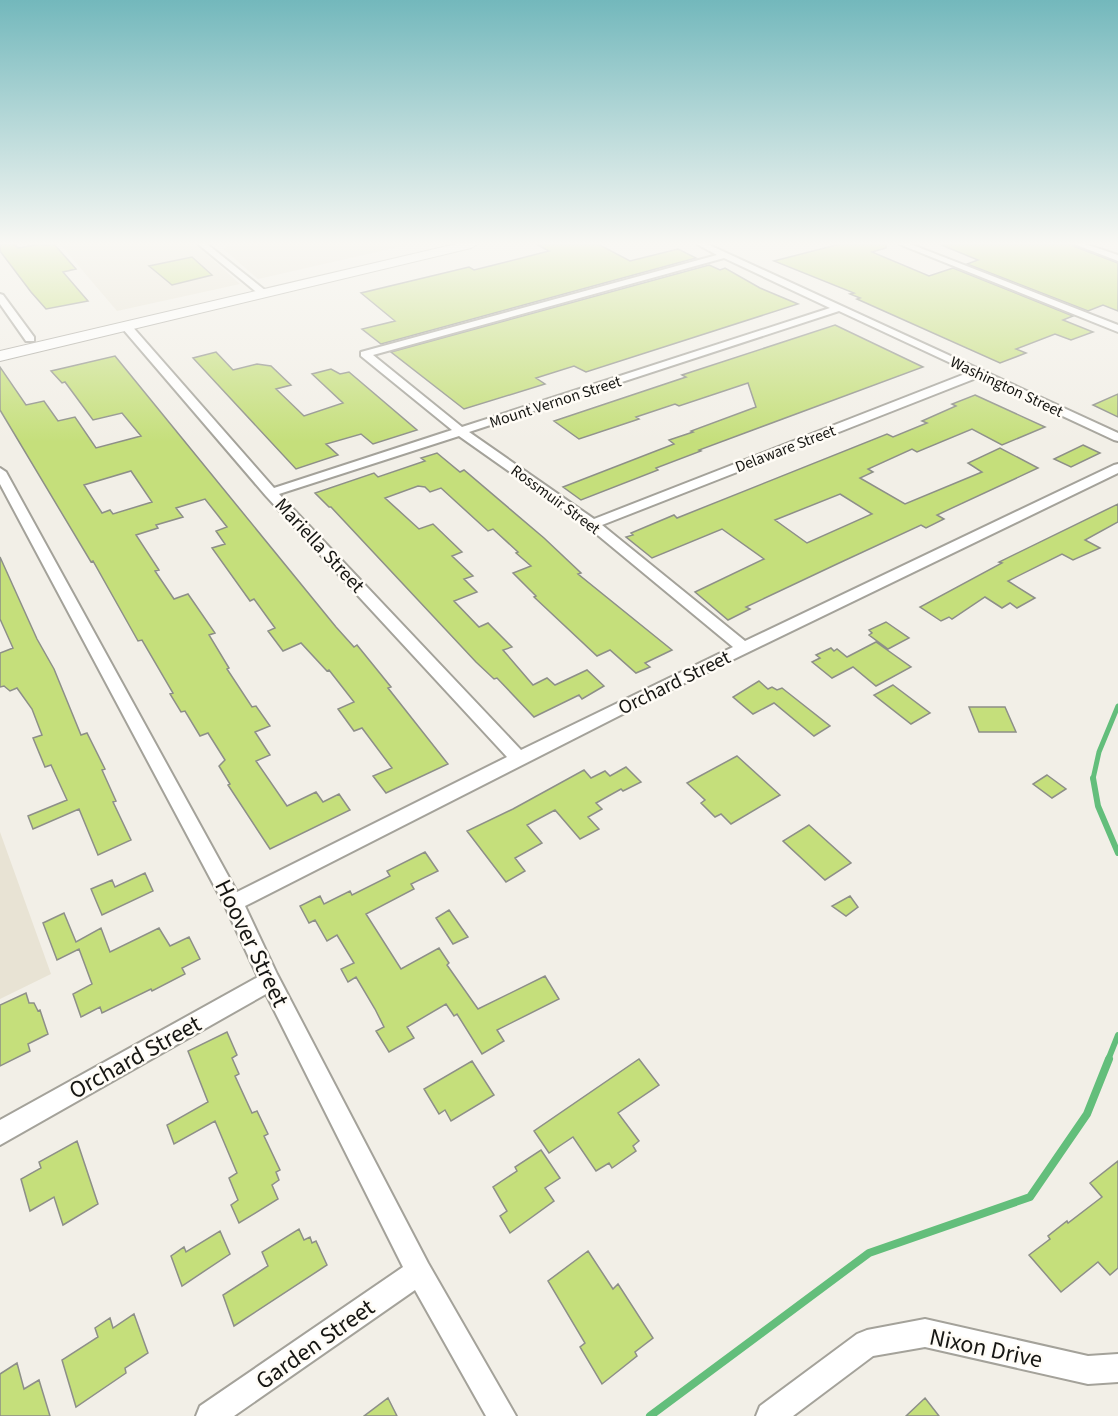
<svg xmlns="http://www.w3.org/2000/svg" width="1118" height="1416" font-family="'Source Sans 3',sans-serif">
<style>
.built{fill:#e8e3d4}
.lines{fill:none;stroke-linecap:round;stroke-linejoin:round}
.stream-far2{stroke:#63be7b;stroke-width:5}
.stream-far1{stroke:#63be7b;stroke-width:6}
.stream{stroke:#63be7b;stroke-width:8}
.building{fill:#c5df7b;stroke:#8d8f88;stroke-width:1.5;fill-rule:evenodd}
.minor-casing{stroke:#a4a29a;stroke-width:4}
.primary-casing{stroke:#a4a29a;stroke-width:2}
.minor{fill:#fff;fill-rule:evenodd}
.primary{fill:#fff;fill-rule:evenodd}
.labels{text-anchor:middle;stroke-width:5;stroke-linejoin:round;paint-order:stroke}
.far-street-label{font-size:16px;fill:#161613;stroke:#fffcf6}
.street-label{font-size:20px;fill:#161613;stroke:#fffcf6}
.near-street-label{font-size:24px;fill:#161613;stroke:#fffcf6}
</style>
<rect width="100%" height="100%" fill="#f2efe7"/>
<path class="built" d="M60,244H195L240,284L117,311Z
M241,244H412L258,279L222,248Z
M0,832L51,974L0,999Z"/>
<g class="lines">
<path class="stream-far2" d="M1093,779L1099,752L1118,706"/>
<path class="stream-far1" d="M1093,778L1098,806L1118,853
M1108,1060L1118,1035"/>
<path class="stream" d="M650,1416L869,1253L1030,1197L1087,1114L1109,1059"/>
</g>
<path class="building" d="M0,244H14L18,248L41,244L45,245L54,244L76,269L63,272L88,301L46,309L31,292L0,251Z
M536,244H598L630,261L678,249L696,258L381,344L362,329L395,321L361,293L469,267L474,270L498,264L549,251Z
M840,244H886V248L872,252L929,276L953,268L1073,316L1063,320L1093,332L1071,340L1055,334L1016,349L1026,353L1000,363L857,299L860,298L850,294L854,293L774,261Z
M939,244H1072L1073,246L1118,263V311L1103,305L1088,311L967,264L978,260Z
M192,257L212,275L172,285L149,266Z
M709,265L720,270L725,268L760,288L798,304L586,372L574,366L536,378L545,384L464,409L391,352Z
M835,325L923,367L699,450L701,451L656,468L658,470L581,500L563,487L674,444L669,440L693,432L691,431L756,407L748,383L679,406L675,404L636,417L639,419L579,439L554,421L686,377L682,375Z
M216,352L233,370L257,364L271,366L291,385L276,389L304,416L343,403L312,374L331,369L340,374L349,372L417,430L373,444L361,434L326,444L338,455L296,469L193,358Z
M115,356L336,627L354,647L357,645L391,687L388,688L448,764L386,793L373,776L392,768L362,728L354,731L338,709L354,702L329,670L327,671L301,643L283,651L268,631L275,628L254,599L250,601L212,548L225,544L216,531L227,527L205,499L176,508L183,517L156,525L158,528L136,535L159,570L155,571L174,599L188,594L215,633L209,635L229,668L227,669L252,707L256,706L270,726L255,732L270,755L256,761L287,806L316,792L323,802L339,794L350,810L270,849L228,785L230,784L219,766L225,760L208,733L200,736L185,711L181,712L170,694L173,693L142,640L138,641L93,561L91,562L0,410V367L26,405L44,401L58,421L75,417L96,448L141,436L122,413L93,420L65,382L62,383L51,371ZM131,471L152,502L113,514L110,510L102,513L84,485Z
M1118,394V417L1093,405Z
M975,395L1045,427L1002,445L972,429L917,452L912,449L868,469L873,472L860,478L905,504L982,472L968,463L1000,448L1038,468L937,515L944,519L926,528L921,525L837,564L746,607L750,609L728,620L695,592L764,559L722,529L652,558L626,537L633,535L631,533L674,515L677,518L887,434L893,437L927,423L922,421L956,406L952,404ZM840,494L872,514L807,543L775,520Z
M1083,445L1100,453L1071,467L1054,459Z
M437,453L460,472L464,470L544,538L581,573L578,574L672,650L645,663L650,667L636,673L610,650L597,656L534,597L536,596L513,573L531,566L516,553L518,552L493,529L488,531L441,488L430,492L425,487L418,486L385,498L419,529L433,524L462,552L452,556L473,576L464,579L477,592L454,601L479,627L488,623L512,647L503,650L533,685L547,678L555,685L587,670L604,686L582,699L579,695L534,717L497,678L494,679L476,662L331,507H329L315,493L374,473L378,477L425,461L421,458Z
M1118,504V522L1085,540L1100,548L1073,560L1062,554L1008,581L1035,598L1017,608L1010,603L1002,608L985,597L952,619L949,617L941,621L920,607L1002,563L999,562Z
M0,557L37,639L54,669L81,735L87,733L105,769L102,770L116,801L113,802L131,840L98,855L79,809L33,829L28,816L67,800L51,765L45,767L33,738L42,735L32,709L17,688L10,691L4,686L0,687V653L13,648L0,619Z
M886,622L909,638L888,649L869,635L872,633L869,630Z
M876,642L911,667L876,686L853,667L832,678L812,662L820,658L816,655L831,648L834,651L837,649L847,657Z
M759,681L768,689L772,687L777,690L782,688L830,726L814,736L774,703L753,714L733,697Z
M893,685L930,713L911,724L874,695Z
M969,707H1005L1016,732H979Z
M737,756L780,795L731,824L721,814L715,817L701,803L705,800L687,783Z
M626,767L641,782L623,791L621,789L596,803L602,809L588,817L599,829L580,839L555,810L527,825L542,843L515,858L525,871L506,882L467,831L513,809L584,770L591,778L605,771L610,776Z
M1047,775L1066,789L1052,798L1033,784Z
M809,825L851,863L825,880L783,841Z
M425,852L438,871L411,884L414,889L366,914L401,969L439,948L449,963L447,965L478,1009L545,976L559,999L497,1030L504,1041L482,1054L457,1014L454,1016L446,1004L407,1027L414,1038L389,1052L376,1031L384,1027L375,1009L356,977L348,982L341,969L354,963L337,935L327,941L315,920L309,923L300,906L320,896L324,904L350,891L352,895L390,876L387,871Z
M145,873L153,891L102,915L91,889L112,880L115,887Z
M850,896L858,907L846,916L832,906Z
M449,910L468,937L453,944L436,918Z
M64,913L76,942L101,928L110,952L159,928L170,946L189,937L200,959L182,968L185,974L152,991L151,989L102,1013L100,1007L81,1017L73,994L92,984L79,949L57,960L43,923Z
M26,993L29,1003H34L38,1011L40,1010L48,1034L28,1044L30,1051L0,1066V1005Z
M227,1032L237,1055L232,1058L239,1074L235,1076L252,1113L257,1111L268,1134L264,1136L280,1170L276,1172L279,1180L272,1185L278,1199L239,1223L231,1205L238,1200L229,1178L237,1173L215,1121L174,1144L167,1125L208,1102L188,1051Z
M639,1059L659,1085L618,1113L639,1141L633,1146L636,1151L612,1168L609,1163L596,1171L573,1137L549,1153L534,1131Z
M472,1061L494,1095L451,1121L445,1110L439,1114L424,1089Z
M77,1141L98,1204L63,1225L54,1197L30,1211L21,1179L41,1168L39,1162Z
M541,1150L560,1178L545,1188L554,1201L510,1233L500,1216L507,1211L493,1187L517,1171L515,1167Z
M1118,1161V1268L1110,1275L1098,1262L1061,1292L1029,1255L1050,1239L1048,1236L1067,1221L1068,1223L1102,1197L1090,1183Z
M299,1229L304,1240L310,1237L312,1243L316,1241L327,1265L234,1326L223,1295L268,1266L262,1252Z
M220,1231L230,1254L182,1286L171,1256L184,1247L186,1252Z
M588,1251L613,1289L618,1284L653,1338L635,1352L637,1356L602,1384L580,1347L585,1343L548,1281Z
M134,1314L148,1353L125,1368L126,1373L76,1407L62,1360L98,1337L95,1328L110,1318L113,1328Z
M17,1363L24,1389L39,1380L50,1416H0V1374Z
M388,1398L397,1416H364Z
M925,1398L939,1416H906Z"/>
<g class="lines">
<defs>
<path id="minor" d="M198,244H207L266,291V295H260Z
M697,244H707L1118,433V441L1114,440L979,377L602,525L745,641L1114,465L1118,464V473L660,695L245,906L277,974L428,1263L516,1416H486L415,1290L234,1416H196L200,1406L403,1267L266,994L0,1145V1120L258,977L225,906L0,484V468L6,472L237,892L507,757L266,496L122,328V324H130L274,488L452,430L361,356V352L717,255ZM724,258L830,308L462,427L373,355ZM839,311L970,372L594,519L469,432ZM459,436L588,527L733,647L521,750L279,494Z
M899,244H910L1118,325V332Z
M1074,244H1085L1118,255V261Z
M0,294L3,295L34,337V341H26L0,304Z
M925,1319L1088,1356L1118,1354V1382L1088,1384L925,1347L873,1356L793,1416H756L760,1406L857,1334L867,1330Z"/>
<path id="primary" d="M456,244H478L471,248L0,361V351Z"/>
</defs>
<use href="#minor" class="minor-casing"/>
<use href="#primary" class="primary-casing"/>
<use href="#minor" class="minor"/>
<use href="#primary" class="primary"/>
</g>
<linearGradient id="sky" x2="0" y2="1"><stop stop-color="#73b8bc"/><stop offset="0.55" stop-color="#f9f8f4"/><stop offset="1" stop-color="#f9f8f4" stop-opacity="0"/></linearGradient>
<rect width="1118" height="442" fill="url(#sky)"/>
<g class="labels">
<g class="far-street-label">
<text transform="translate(1007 386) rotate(25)" y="6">Washington Street</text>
<text transform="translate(555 401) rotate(-18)" y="6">Mount Vernon Street</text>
<text transform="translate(785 448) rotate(-21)" y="6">Delaware Street</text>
<text transform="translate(556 499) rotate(36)" y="6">Rossmuir Street</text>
</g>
<g class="street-label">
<text transform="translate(320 545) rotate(47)" y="7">Mariella Street</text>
<text transform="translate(674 682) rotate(-26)" y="7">Orchard Street</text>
</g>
<g class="near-street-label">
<text transform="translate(252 943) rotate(64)" y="8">Hoover Street</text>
<text transform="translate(135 1057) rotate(-29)" y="8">Orchard Street</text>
<text transform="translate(315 1344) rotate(-35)" y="8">Garden Street</text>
<text transform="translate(986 1348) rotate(12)" y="8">Nixon Drive</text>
</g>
</g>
</svg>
